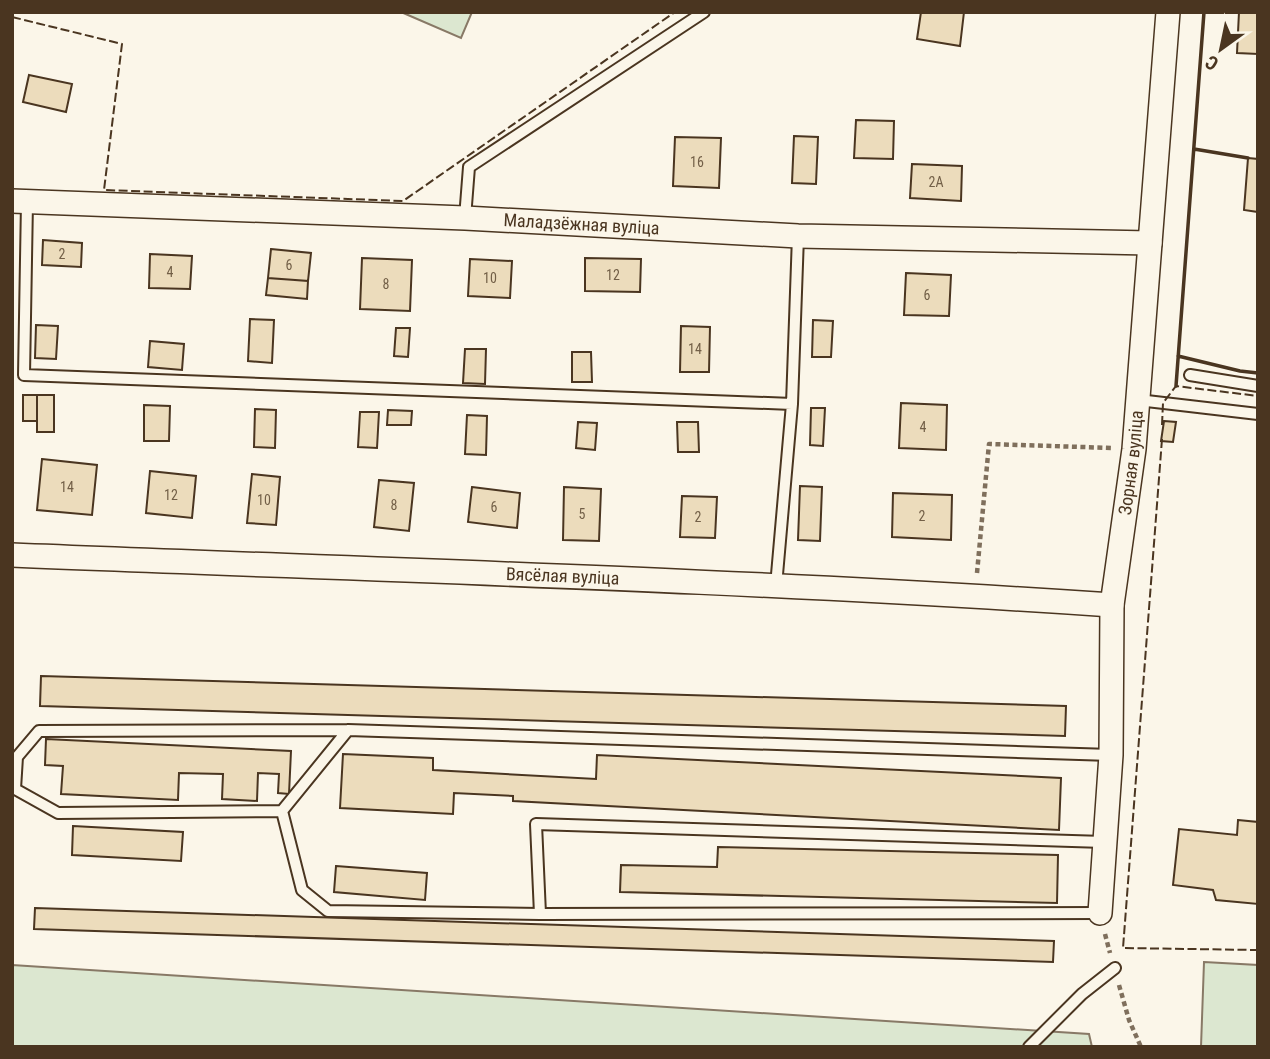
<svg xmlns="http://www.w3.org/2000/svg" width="1270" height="1059" font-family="'Roboto Condensed',sans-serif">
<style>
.green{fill:#dce7d0;stroke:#887966;stroke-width:2}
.building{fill:#ecdcbc;stroke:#4a3520;stroke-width:2}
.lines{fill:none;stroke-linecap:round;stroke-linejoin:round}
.service-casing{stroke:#4a3520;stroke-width:14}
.minor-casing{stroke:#4a3520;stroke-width:26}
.path{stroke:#7f6f5c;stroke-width:4.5;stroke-dasharray:5 3.5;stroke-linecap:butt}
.service{stroke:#fbf6e9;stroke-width:10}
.minor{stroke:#fbf6e9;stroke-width:23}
.fence{stroke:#4a3520;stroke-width:2;stroke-dasharray:9 3.5;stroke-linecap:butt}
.wall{stroke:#4a3520;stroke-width:3.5}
.labels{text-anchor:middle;stroke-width:5;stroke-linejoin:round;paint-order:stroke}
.number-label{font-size:14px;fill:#725f47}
.street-label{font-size:18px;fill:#4a3520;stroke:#fbf6e9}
</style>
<rect width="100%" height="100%" fill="#fbf6e9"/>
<path class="green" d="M401,12H472L461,38Z
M1204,962L1258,965V1047H1201Z
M12,965L1089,1034L1092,1047H12Z"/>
<path class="building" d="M921,12H964L960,46L917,39Z
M1239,12H1258V54L1237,53Z
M29,75L72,84L66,112L23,102Z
M856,120L894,121L893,159L854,158Z
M794,136L818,137L816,184L792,183Z
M675,137L721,138L719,188L673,186Z
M1248,158L1258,159V212L1244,210Z
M912,164L962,166L961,201L910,198Z
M43,240L82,243L81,267L42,265Z
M271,249L311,253L308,281L268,278Z
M150,254L192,256L190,289L149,288Z
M362,258L412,260L410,311L360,309Z
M585,258L641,259L640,292L585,291Z
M470,259L512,261L510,298L468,296Z
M906,273L951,275L949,316L904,315Z
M268,278L308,281L307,299L266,295Z
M250,319L274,320L272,363L248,361Z
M813,320L833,321L831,357H812Z
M36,325L58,326L56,359L35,358Z
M681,326L710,327L709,372H680Z
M396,328H410L408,357L394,356Z
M150,341L184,344L182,370L148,367Z
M465,349H486L485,384L463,383Z
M572,352H591L592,382H572Z
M23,395H37V421H23Z
M37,395H54V432H37Z
M901,403L947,405L946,450L899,448Z
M144,405L170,406L169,441H144Z
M811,408H825L823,446L810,445Z
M255,409L276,410L275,448L254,447Z
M388,410L412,411L411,425H387Z
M360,412H379L377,448L358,447Z
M467,415L487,416L486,455L465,454Z
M1164,421L1176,422L1173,442L1161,441Z
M578,422L597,423L595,450L576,448Z
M677,422H698L699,452H678Z
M42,459L97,465L92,515L37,510Z
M150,471L196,476L192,518L146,513Z
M252,474L280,477L276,525L247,523Z
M379,480L414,483L409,531L374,527Z
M800,486L822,487L820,541L798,540Z
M472,487L520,493L517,528L468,522Z
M564,487L601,489L599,541L563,540Z
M893,493L952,495L951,540L892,537Z
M682,496L717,497L715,538L680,537Z
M41,676L1066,706L1065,736L40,706Z
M46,739L291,751L289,794L278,793L279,774L258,773L257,801L222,799L223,774L179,773L178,800L61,794L63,766L45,765Z
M343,754L433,758V770L596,779L597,755L1061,778L1059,830L513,801V796L454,793L453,814L340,808Z
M1238,820L1258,822V904L1216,900L1213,890L1173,885L1179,829L1237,835Z
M73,826L183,832L181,861L72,855Z
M718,847L1058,855L1057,903L620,892L621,865L717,867Z
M336,866L427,873L425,900L334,892Z
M35,908L1054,941L1053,962L34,929Z"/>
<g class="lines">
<defs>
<path id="service" d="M27,202L24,375L792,404
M465,218L469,167L704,12
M1190,375L1258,386
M1138,400L1258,414
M776,586L792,404L798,236
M348,730L282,811L58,813L15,789L17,757L39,731L348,730L1111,755
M282,811L302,890L328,911L540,914
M1100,913L540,914L536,824L1104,842
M1029,1047L1082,994L1115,968"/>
<g id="minor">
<path id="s1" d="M12,201L465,218L798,236L1150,243"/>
<path id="s2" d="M12,555C379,570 746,580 1112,605"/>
<path id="s3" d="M1100,913L1111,755L1112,605L1134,449L1168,12"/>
</g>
</defs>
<use href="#service" class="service-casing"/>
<use href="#minor" class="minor-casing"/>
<path class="path" d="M977,573L989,444L1113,448
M1105,934L1110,953
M1119,985L1129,1020L1141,1047"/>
<use href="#service" class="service"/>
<use href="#minor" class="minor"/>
<path class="fence" d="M12,17L122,44L104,190L403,201L675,12
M1162,425L1163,403L1176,386L1258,396
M1162,439L1123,948L1258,950"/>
<path class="wall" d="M1194,149L1248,158
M1178,356L1240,371L1258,373
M1176,386L1204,12"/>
</g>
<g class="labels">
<g class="number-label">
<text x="697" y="167">16</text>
<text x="936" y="187">2А</text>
<text x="62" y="259">2</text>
<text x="289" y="270">6</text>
<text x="170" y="277">4</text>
<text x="613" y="280">12</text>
<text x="490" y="283">10</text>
<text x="386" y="289">8</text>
<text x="927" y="300">6</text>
<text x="695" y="354">14</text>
<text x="923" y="432">4</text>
<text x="67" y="492">14</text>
<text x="171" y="500">12</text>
<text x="264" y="505">10</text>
<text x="394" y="510">8</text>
<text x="494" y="512">6</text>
<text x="582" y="519">5</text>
<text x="922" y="521">2</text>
<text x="698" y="522">2</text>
</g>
<g class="street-label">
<text dy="6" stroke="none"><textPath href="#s1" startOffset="570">Маладзёжная вуліца</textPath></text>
<text dy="6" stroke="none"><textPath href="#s3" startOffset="452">Зорная вуліца</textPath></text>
<text dy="6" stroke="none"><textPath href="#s2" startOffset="551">Вясёлая вуліца</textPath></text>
</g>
</g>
<rect width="1270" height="1059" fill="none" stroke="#4a3520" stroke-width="28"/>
<g transform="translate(1221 49) rotate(213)" stroke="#fbf6e9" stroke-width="5" paint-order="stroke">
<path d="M0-5L12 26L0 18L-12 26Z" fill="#4a3520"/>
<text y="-10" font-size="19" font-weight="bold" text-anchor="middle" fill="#4a3520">С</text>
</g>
</svg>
